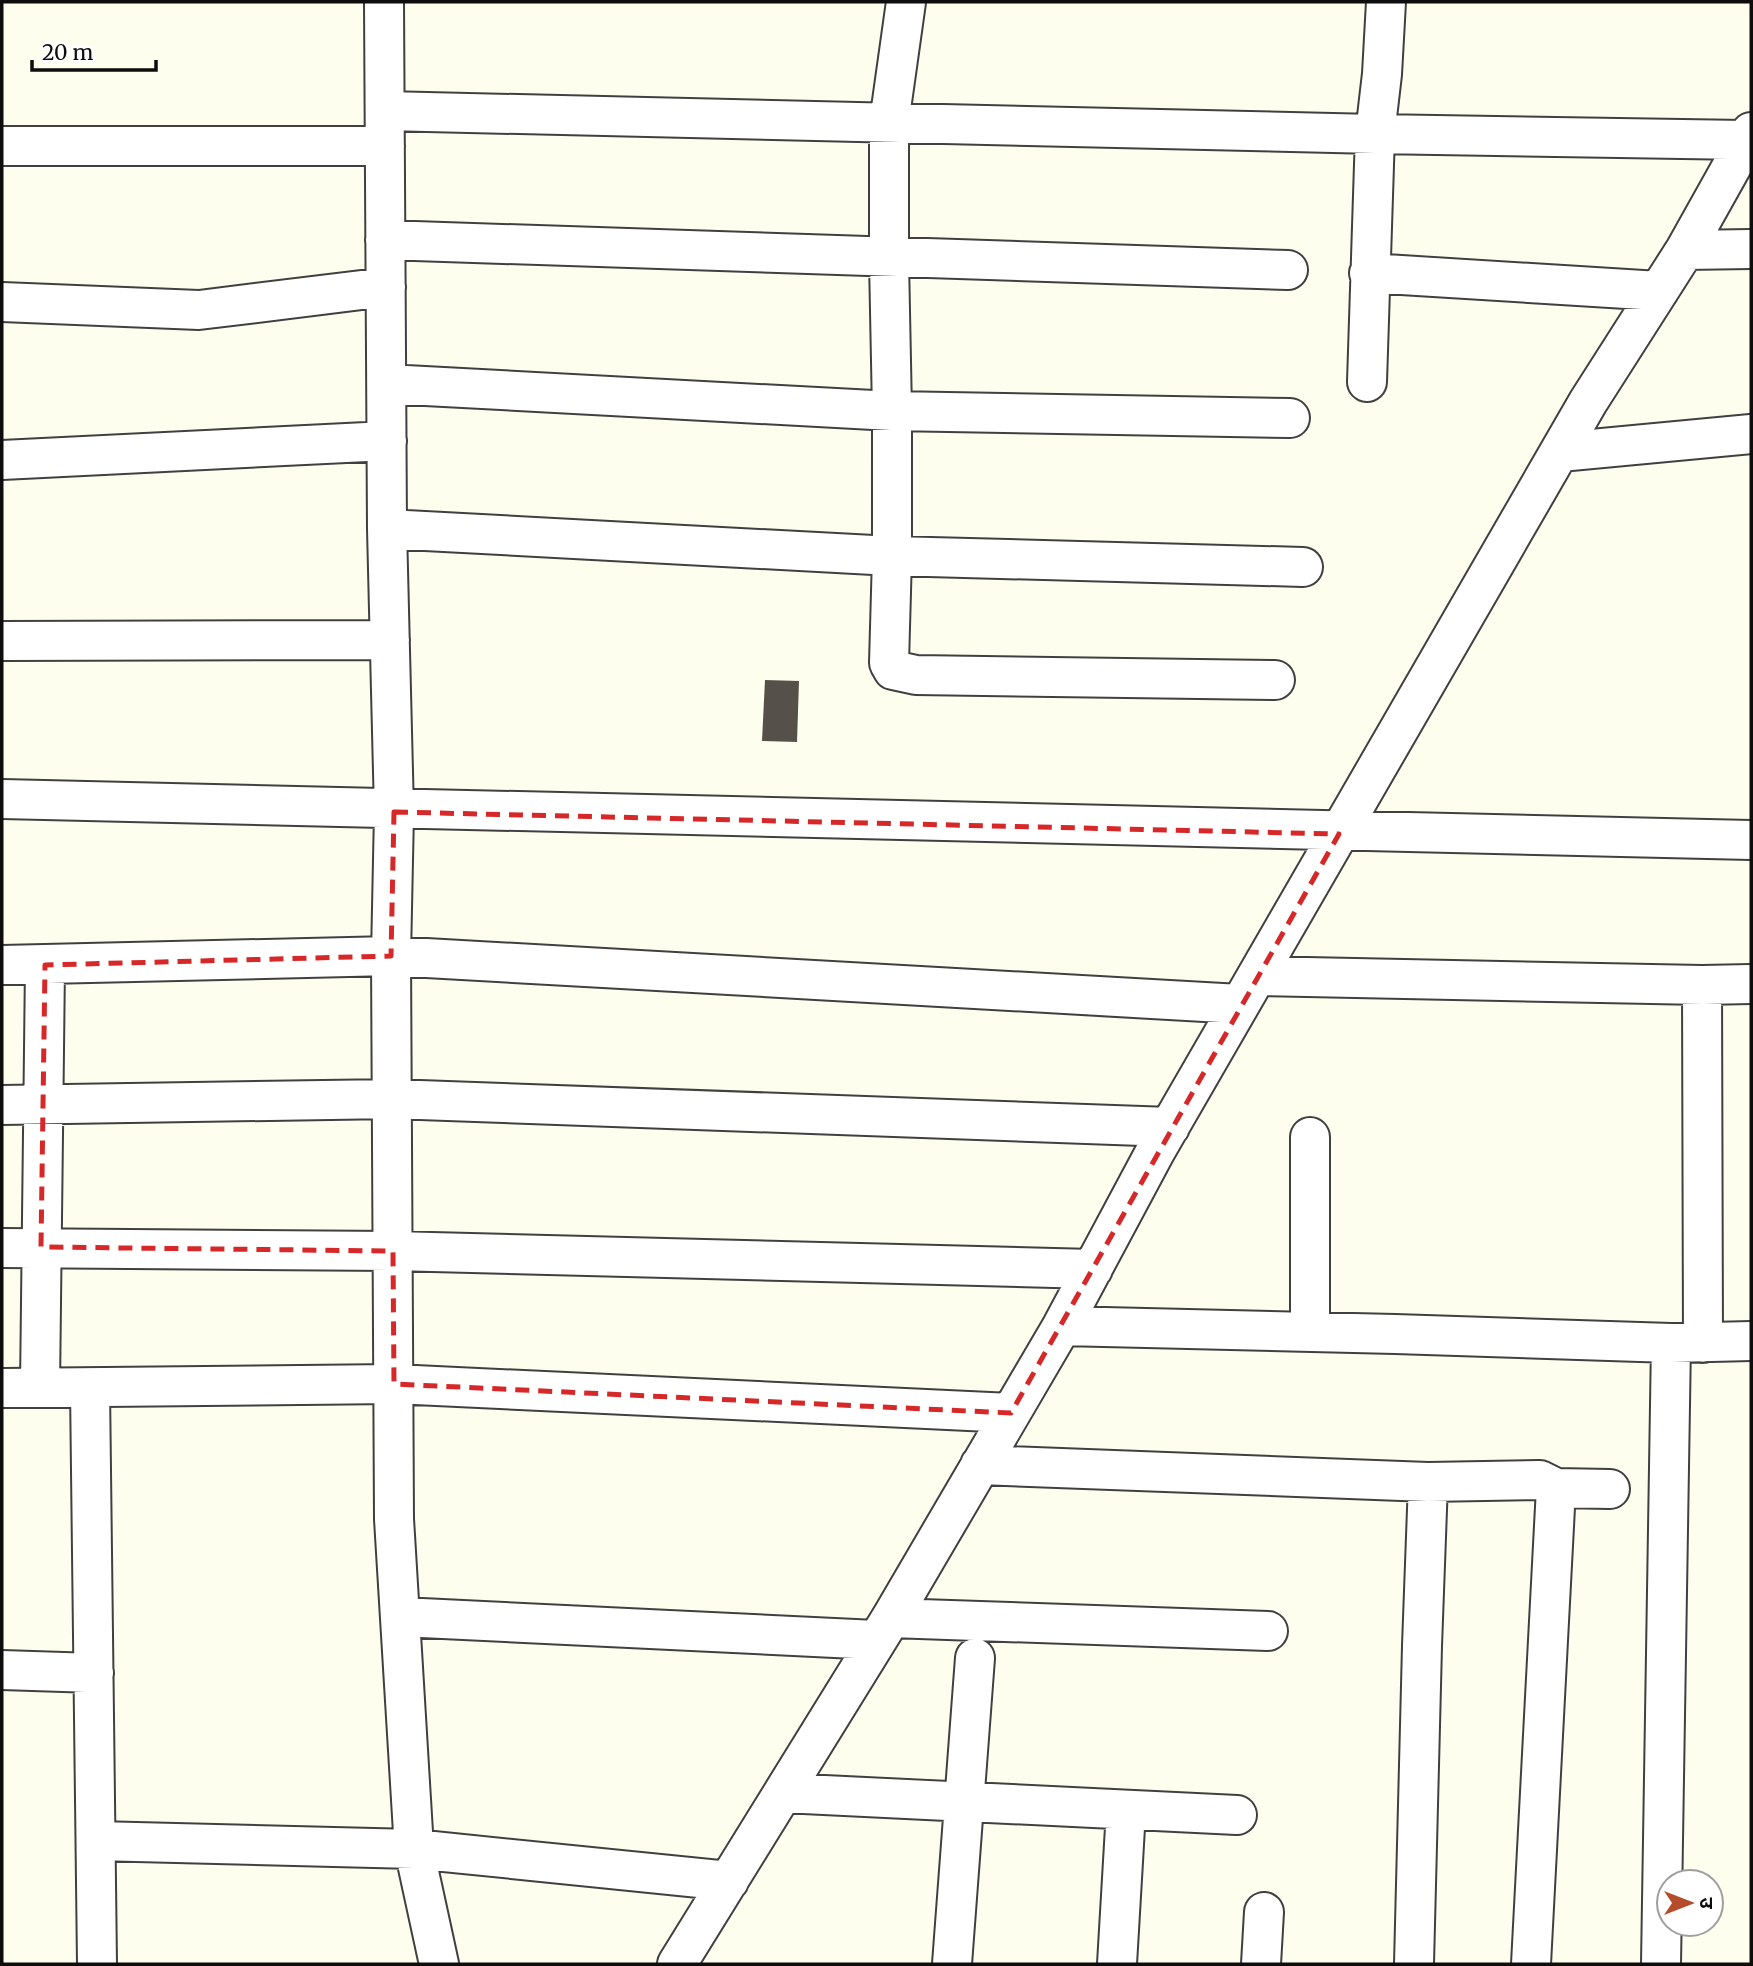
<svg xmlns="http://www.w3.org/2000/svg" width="1753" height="1966" font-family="Merriweather,'Noto Sans Devanagari',serif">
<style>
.building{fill:#55514a}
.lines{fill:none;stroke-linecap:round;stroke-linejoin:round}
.minor-casing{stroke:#404040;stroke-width:42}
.minor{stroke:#fff;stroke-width:38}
.marked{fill:none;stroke:#d62828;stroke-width:5;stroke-dasharray:14 9;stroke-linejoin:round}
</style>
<rect width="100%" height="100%" fill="#fdfeed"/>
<path class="building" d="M765,680L799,681L797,742L762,741Z"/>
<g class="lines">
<defs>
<path id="minor" d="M384,2L387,529L394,812L391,956L394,1519L414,1849L439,1964
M906,2L889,123V261L892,411V556L889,663L893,670L916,675L1275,680
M385,111L1375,134L1745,140
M2,146H385
M385,240L1288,270
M1685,250L1751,249
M1369,273L1659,291
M2,302L199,310L386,287
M1367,382L1375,134L1382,74L1386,2
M387,384L892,411L1290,418
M1560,452L1751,434
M2,460L387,441
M387,529L892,556L1303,567
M2,641L390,640
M2,799C585,818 1168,831 1751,840
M2,965L391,956L1240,1004
M1257,976L1702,985L1751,984
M1702,985L1703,1343
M2,1105L392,1099L1170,1127
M1310,1137V1332
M2,1248L393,1251L1093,1269
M1062,1326L1395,1334L1671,1343L1751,1341
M40,1387L45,965
M2,1388L394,1384L1011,1413
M90,1388L97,1964
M980,1465L1428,1482L1540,1480L1556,1488L1531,1964
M1556,1488L1610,1489
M401,1617L876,1640
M891,1618L1268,1631
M2,1670L94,1673
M783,1793L1237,1815
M96,1841L414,1849L729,1881
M677,1964L891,1618L1062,1326L1155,1152L1588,402L1685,250L1751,132
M952,1964L975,1658
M1117,1964L1126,1810
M1261,1964L1264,1912
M1414,1964L1422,1646L1428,1482
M1661,1964L1671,1343"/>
</defs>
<use href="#minor" class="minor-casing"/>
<use href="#minor" class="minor"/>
</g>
<path class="marked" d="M394,812L1339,834L1011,1413L394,1384L393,1251L41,1247L45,965L391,956Z"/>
<rect width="1753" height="1966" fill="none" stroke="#0d0d0d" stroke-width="7"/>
<g transform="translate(1690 1903) rotate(90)"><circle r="33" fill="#ffffff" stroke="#9e9e9e" stroke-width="2"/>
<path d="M0-5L12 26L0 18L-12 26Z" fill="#b54d2d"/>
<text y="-10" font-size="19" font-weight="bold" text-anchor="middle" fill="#0d0d0d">उ</text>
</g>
<path d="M32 60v10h124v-10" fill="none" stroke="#0d0d0d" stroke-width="3.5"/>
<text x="42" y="60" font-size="21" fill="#0d0d0d" stroke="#ffffff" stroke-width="5" paint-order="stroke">20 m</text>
</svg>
